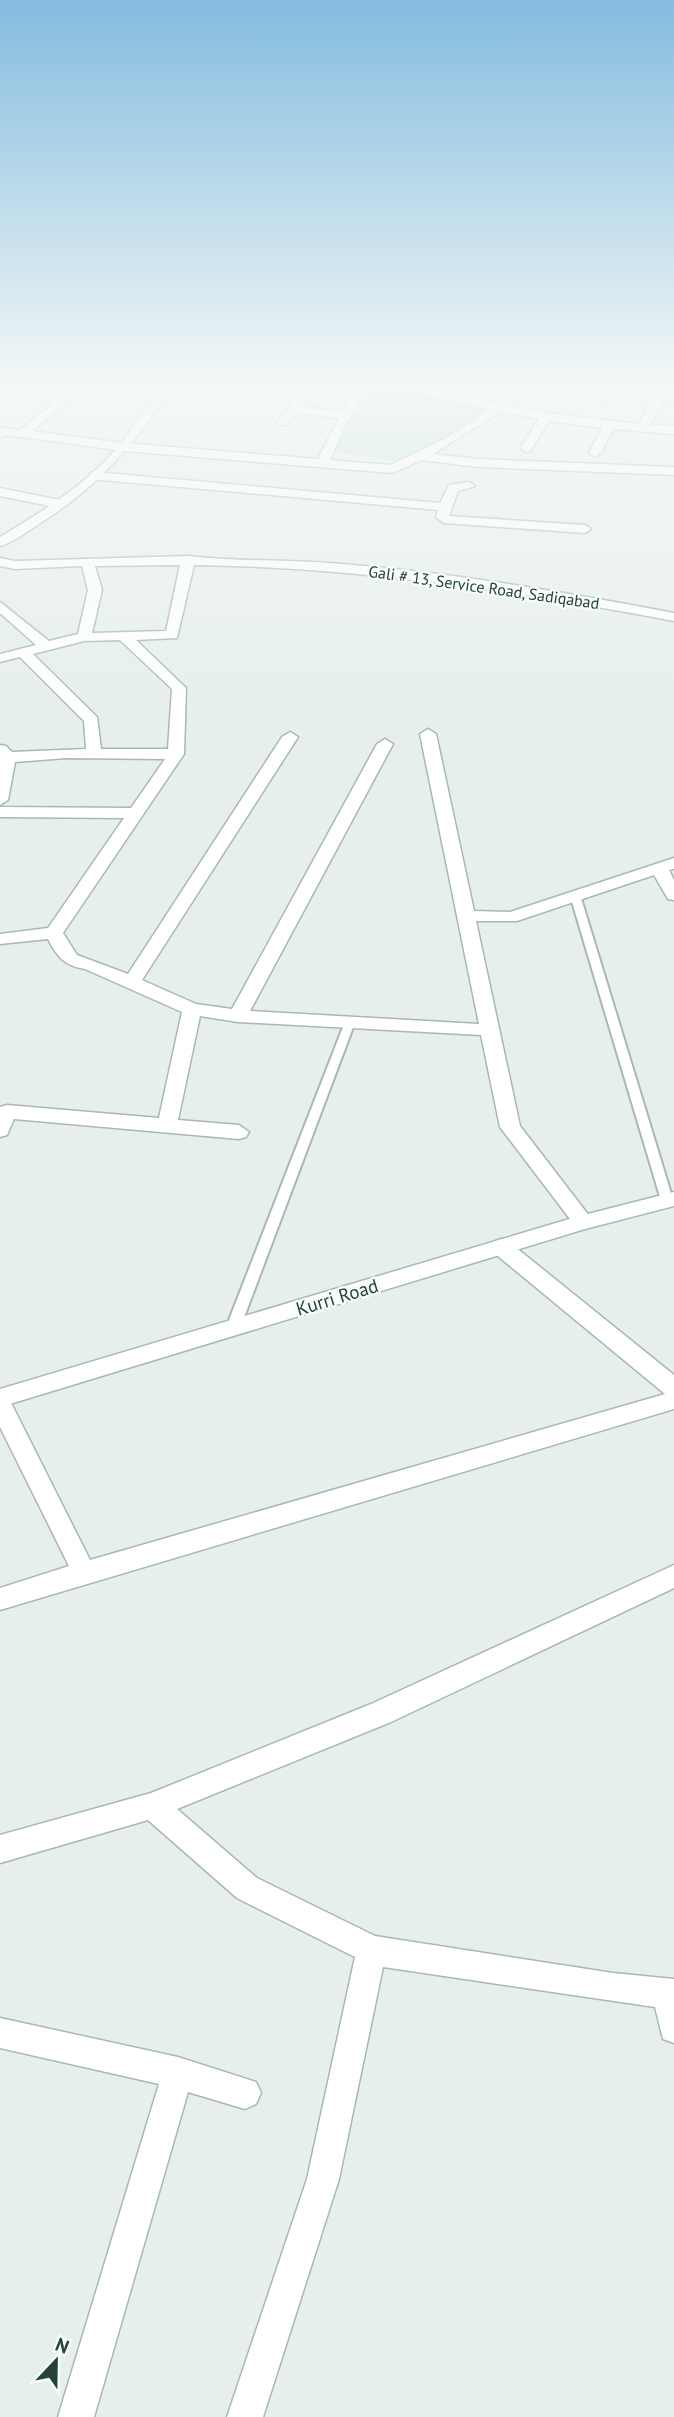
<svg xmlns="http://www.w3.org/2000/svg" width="674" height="2417" font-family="'PT Sans',sans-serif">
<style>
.green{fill:#bfe0c8}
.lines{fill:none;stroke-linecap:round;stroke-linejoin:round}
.service-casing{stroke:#a8b8b2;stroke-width:4}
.minor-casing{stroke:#a8b8b2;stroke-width:3}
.tertiary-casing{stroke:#a8b8b2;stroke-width:3}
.secondary-casing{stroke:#a4bbb3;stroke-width:3}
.service{fill:#fff;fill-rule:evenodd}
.minor{fill:#fff;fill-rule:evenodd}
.tertiary{fill:#fff;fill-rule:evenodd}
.secondary{fill:#fff;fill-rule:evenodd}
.labels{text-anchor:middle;stroke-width:5;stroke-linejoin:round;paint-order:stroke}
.far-street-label{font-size:16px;fill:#24423a;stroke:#f7fbf9}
.street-label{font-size:19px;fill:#24423a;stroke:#f7fbf9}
</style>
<rect width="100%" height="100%" fill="#e6efeb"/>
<path class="green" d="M366,389H400L491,410L433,448L399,462L333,451L345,420Z"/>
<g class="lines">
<defs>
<path id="service" d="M575,892L580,895L673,1200L671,1203H663L661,1200L570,895Z
M350,1019L355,1022L240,1328L238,1331H228L226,1328L345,1022Z"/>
<path id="minor" d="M0,389L68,398V402L32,431L124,443L318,459L339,418L296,413L286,425H278V421L303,389H314L301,407L343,411L356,389H368L343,430L330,460L391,465L446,438L489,410L402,389H423L540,412L639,424L654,394L674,395V401L662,400L651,425L674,426V434L613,429L601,453L595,457L589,453L602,428L549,421L530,451L526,452L520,448L539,419L500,412L433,454L478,459L674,467V475L478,467L421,460L393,473L124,451L6,435L0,438V428L20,430L55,402L0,393Z
M532,389H565L615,398L609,401Z
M94,472L440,503L449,485L469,482L475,486L458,491L449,516L585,525L591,529L585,533L444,523L436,517L438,510L90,479V473Z
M0,488L60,500L66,504L60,508L0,496Z
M188,556C238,562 291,559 342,564C454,573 564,592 674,613V621C515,591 356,567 194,565L177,638L136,640L186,688L184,754L63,933L77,955L128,974L282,737L290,732L298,737L142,980L196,1004L232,1009L377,744L385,739L393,744L250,1011L479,1024L420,734L428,729L436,734L474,911L510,912L674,858V869L669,870L674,880V900L668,899L654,875L517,921H476L520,1126L590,1217L594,1222L590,1227H576L500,1127L481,1035L238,1022L200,1016L178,1120L239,1125L249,1132L246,1137L239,1139L14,1119L7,1135L0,1137V1107L7,1105L159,1118L182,1012L85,969C65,966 57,957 48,939L0,944V934L48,928L124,818L0,817V807L131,808L165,759L66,758L15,762L8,800L0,805V745L6,746L12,752L86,749L84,721L20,657L0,662V654L36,645L0,613V602L49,641L78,634L88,590L82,566L15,569L0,566V558L15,561ZM180,565L166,631L92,633L102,590L95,566ZM120,640L172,689L168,749H101L97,717L33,654L84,641Z
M501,1239L509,1242L674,1375V1409L0,1610V1588L69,1566L0,1427V1394L8,1397L90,1560L665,1394L493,1252L490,1247L493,1242Z
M674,1565V1588L391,1722L177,1809L257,1878L375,1936L613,1973L674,1979V2043L663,2039L655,2007L383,1967L339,2179L263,2417H227L307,2179L355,1957L237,1898L148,1820L0,1863V1835L151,1793L371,1704Z
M0,2018L178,2057L256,2082L261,2093L256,2104L245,2109L188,2092L94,2417H58L159,2084L0,2048Z"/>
<path id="tertiary" d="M162,389H173C131,445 103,483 42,522C29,530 15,542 0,546V537C38,514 78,490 109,457C128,436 143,411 162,389Z"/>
<path id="secondary" d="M674,1192V1206L585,1229L0,1407V1389L576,1217Z"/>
</defs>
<use href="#service" class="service-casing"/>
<use href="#minor" class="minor-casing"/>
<use href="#tertiary" class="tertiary-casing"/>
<use href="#secondary" class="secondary-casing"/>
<use href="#service" class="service"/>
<use href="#minor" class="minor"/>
<use href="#tertiary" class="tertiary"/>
<use href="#secondary" class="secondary"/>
</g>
<linearGradient id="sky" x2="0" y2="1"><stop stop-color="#84bce0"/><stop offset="0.53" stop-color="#f4f8f6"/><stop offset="1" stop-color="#f4f8f6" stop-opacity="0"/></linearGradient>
<rect width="674" height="728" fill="url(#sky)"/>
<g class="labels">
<g class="far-street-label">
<text transform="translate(484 587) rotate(8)" y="6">Gali # 13, Service Road, Sadiqabad</text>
</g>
<g class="street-label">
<text transform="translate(337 1297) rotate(-17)" y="7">Kurri Road</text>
</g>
</g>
<g transform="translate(56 2361) rotate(22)" stroke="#f7fbf9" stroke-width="5" paint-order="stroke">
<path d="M0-5L12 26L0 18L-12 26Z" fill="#24423a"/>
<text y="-10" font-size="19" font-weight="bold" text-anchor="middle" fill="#24423a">N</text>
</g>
</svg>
